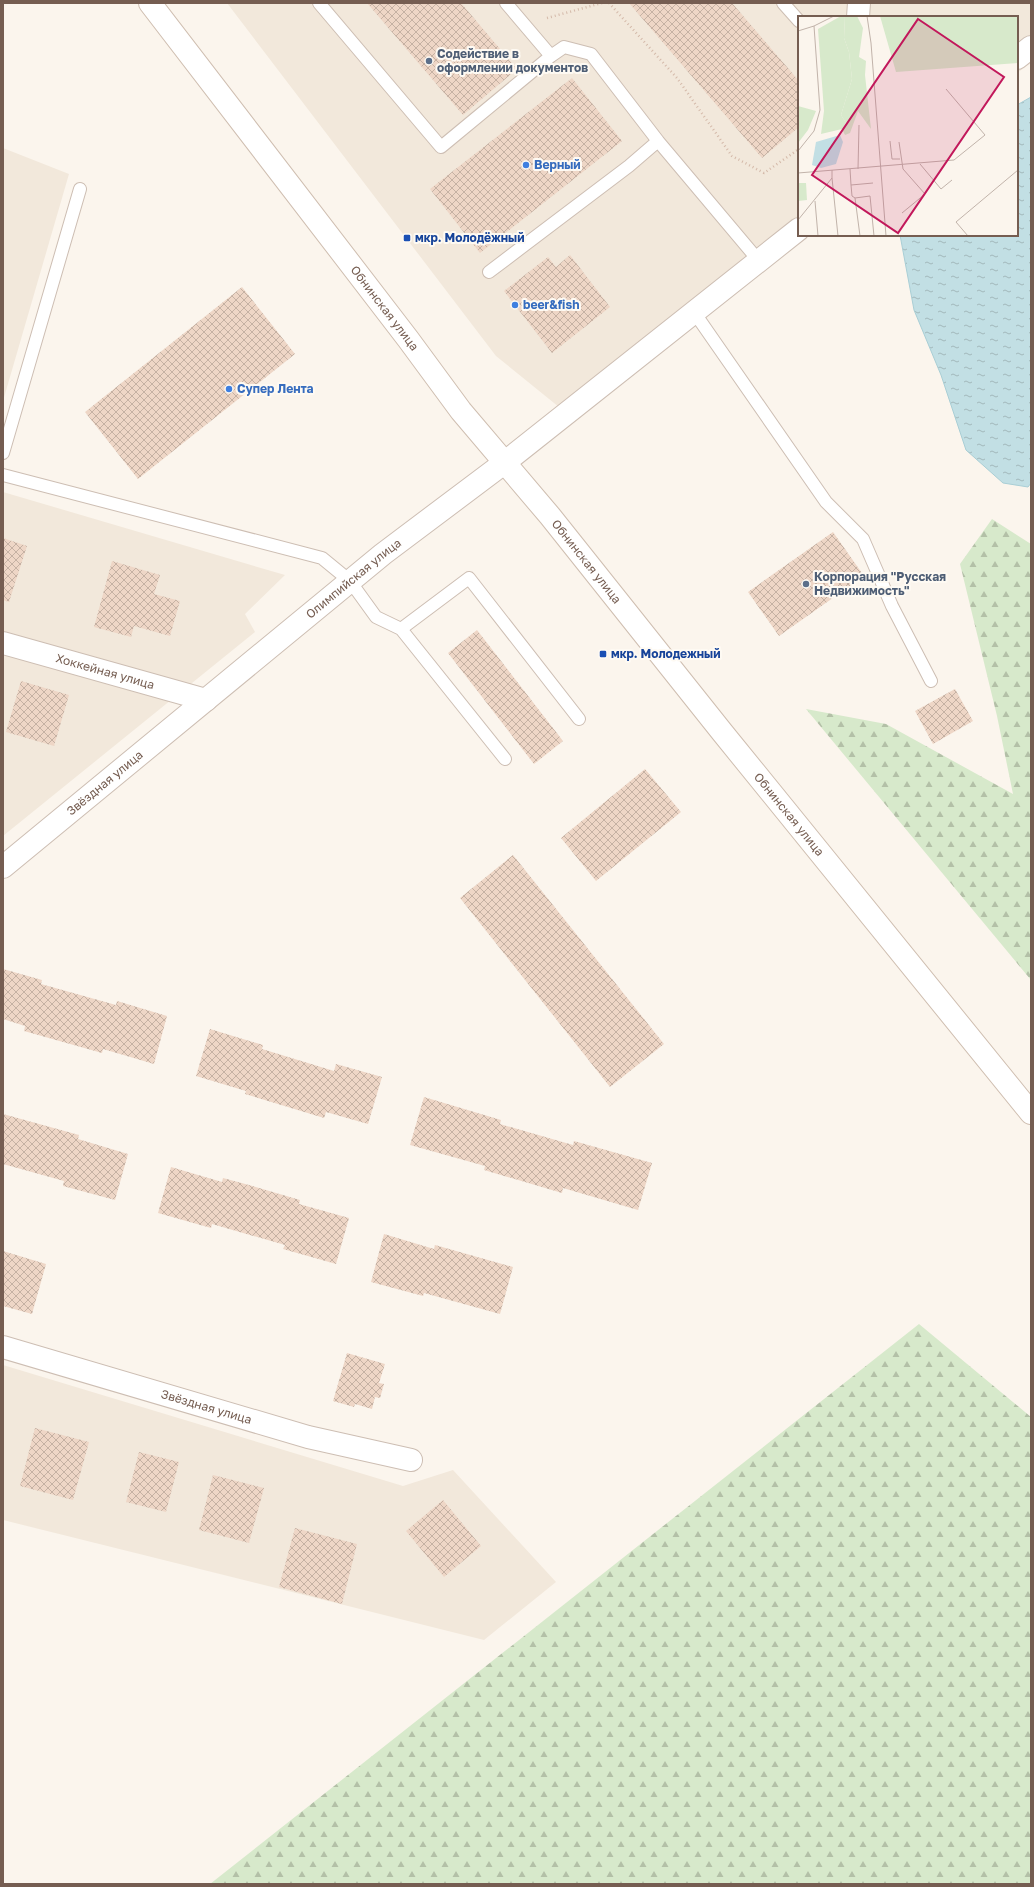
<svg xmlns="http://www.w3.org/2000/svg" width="1034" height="1887" font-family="'Golos Text',sans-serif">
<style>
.residential{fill:#f2e8db}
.forest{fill:url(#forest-firs)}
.water{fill:url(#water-ripples);stroke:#a9ced5}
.building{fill:url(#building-cross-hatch)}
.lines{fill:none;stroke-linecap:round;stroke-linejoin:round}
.lane-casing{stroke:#cdbeb3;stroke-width:14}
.street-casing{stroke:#cdbeb3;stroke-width:24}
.secondary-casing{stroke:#cfbeb0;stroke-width:24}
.path{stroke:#d4b9a9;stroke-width:2.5;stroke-dasharray:1 3;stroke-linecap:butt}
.lane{stroke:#fff;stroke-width:12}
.street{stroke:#fff;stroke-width:22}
.secondary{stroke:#fff;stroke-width:22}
.service-dot{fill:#5c6f8a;stroke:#fefaf3;stroke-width:1.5}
.shop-dot{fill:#3f7fe0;stroke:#fefaf3;stroke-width:1.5}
.transit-dot{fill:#1a4fb4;stroke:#fefaf3;stroke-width:1.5}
.labels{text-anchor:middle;stroke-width:4;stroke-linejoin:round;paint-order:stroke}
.service-label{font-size:12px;font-weight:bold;fill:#4e5e75;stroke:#fefaf3;text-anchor:start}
.shop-label{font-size:12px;font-weight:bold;fill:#366cbe;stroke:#fefaf3;text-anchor:start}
.transit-label{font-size:12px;font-weight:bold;fill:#164399;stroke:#fefaf3;text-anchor:start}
.street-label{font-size:12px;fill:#755d51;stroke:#fefaf3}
.inset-road{fill:none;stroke:#c1b3aa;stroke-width:1}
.view{fill:#c2185b;fill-opacity:0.15;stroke:#c2185b;stroke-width:2}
.inset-edge{fill:none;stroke:#755d51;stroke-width:2}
</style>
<defs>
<pattern id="forest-firs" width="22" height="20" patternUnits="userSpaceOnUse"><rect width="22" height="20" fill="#d7e9cb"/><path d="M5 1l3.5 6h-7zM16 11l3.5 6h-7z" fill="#b3c0a7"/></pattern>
<pattern id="water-ripples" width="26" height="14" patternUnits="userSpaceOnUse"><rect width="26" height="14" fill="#c2dfe4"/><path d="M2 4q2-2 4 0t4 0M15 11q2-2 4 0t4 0" fill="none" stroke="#a2b8bb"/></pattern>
<pattern id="building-cross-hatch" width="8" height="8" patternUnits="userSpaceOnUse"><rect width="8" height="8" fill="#eed6c6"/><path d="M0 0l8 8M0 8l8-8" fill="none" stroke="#c5b1a3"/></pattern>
</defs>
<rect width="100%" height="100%" fill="#fbf5ed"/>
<path class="residential" d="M227,3H1031V63L1017,73V17H799V235L575,420L496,356Z
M3,148L69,174L3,401Z
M3,492L285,575L245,614L255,632L3,836Z
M3,1365L403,1486L453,1470L556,1582L484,1640L3,1520Z"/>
<path class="forest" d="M992,519L1031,544V980L806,709L886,724L1013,794L997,716L960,564Z
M919,1324L1031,1417V1884H210Z"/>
<path class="water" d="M1031,97V483L1028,487L1003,483L966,450L941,375L914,310L900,235H1017V105Z"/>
<path class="building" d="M367,3H461L517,69L463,115Z
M629,3H732L799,81V127L762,158Z
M572,78L622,141L480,253L430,189Z
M570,255L610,307L552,353L504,291L548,257L556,267Z
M242,287L295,354L138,479L85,412Z
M833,532L864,576L779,636L748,592Z
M3,538L27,546L9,602L3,600Z
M112,561L160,575L154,594L180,601L170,636L134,626L131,637L94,627Z
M477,630L563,741L534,764L448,653Z
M21,681L69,695L54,746L6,732Z
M955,689L973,721L933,744L915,711Z
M645,769L681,812L596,881L561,838Z
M513,855L664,1044L610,1087L460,898Z
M3,969L42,980L41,984L116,1005L117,1001L167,1016L154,1064L103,1049L102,1053L24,1031L25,1026L3,1019Z
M210,1029L263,1045L262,1049L334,1071L336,1064L382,1077L368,1124L326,1112L324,1118L245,1094L246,1091L196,1076Z
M424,1097L501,1120L500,1124L573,1145L574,1141L652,1163L638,1210L563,1188L562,1193L484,1170L485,1166L410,1145Z
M3,1114L79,1135L78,1139L128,1154L115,1200L63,1186L64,1181L3,1164Z
M171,1167L222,1182L223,1178L249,1185L300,1200L299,1204L349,1218L336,1264L283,1249L285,1245L212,1224L211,1228L158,1213Z
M384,1234L434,1249L435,1245L513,1267L500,1314L424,1293L423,1296L371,1282Z
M3,1251L46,1264L32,1314L3,1306Z
M347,1353L385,1364L379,1383L384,1384L380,1398L375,1397L372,1409L355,1404L354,1407L333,1401Z
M35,1428L89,1442L73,1500L20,1486Z
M139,1452L179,1462L166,1512L126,1502Z
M213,1475L264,1488L249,1543L199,1530Z
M443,1500L481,1546L444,1577L406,1531Z
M295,1528L357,1544L342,1604L279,1587Z"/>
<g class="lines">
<defs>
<path id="lane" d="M319,3L441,147L551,56L506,3
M783,3L799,21
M551,56L564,47L591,54L658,141
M489,272L629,166L658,141L759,261
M694,312L826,502L863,539L892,606L931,681
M3,453L80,189
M3,475L322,558L350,581L376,617L401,629L505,759
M401,629L469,578L579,719"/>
<g id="street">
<path d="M858,17L859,3"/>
<path d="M1017,58L1031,47"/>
<path id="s1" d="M3,643L206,700"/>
<path id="s2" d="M3,867L383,554L504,463L799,229"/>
<path id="s3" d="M3,1347L308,1437L411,1460"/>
</g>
<g id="secondary">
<path id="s4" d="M150,3L408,339L461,411L550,516L722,732L1031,1113"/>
</g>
</defs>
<use href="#lane" class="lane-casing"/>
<use href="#street" class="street-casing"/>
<use href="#secondary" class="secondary-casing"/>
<path class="path" d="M609,3L677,78L732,156L764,173L799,149
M547,18L602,3"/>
<use href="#lane" class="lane"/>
<use href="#street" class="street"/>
<use href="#secondary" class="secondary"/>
</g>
<g class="service-dot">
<circle cx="429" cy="61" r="4"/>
<circle cx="806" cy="584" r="4"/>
</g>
<g class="shop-dot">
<circle cx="526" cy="165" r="4"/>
<circle cx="515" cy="305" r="4"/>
<circle cx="229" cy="389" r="4"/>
</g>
<g class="transit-dot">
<rect x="403" y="234" width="8" height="8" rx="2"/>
<rect x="599" y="650" width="8" height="8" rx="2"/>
</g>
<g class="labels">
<g class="service-label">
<text x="437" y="58">Содействие в<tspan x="437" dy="14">оформлении документов</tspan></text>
<text x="814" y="581">Корпорация "Русская<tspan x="814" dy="14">Недвижимость"</tspan></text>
</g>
<g class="shop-label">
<text x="534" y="169">Верный</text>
<text x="523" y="309">beer&amp;fish</text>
<text x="237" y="393">Супер Лента</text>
</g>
<g class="transit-label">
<text x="415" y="242">мкр. Молодёжный</text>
<text x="611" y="658">мкр. Молодежный</text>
</g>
<g class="street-label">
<text dy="4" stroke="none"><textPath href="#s4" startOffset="385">Обнинская улица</textPath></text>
<text dy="4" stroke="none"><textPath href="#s4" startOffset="709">Обнинская улица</textPath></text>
<text dy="4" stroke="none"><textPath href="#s2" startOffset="454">Олимпийская улица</textPath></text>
<text dy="4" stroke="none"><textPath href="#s1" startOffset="106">Хоккейная улица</textPath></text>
<text dy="4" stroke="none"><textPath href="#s2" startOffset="132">Звёздная улица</textPath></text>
<text dy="4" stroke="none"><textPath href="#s4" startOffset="1033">Обнинская улица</textPath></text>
<text dy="4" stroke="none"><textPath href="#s3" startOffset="212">Звёздная улица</textPath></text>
</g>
</g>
<g transform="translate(798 16)">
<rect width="220" height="220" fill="#fbf5ed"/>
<path d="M43,0H47L46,22L51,36L54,63L43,99L48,107L44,113L23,118L26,95L20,13ZM0,90L18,95L10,114L0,127Z" fill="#d7e9cb"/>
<path d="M47,0H59L65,12L61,41L68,45L67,59L73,113L60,95L52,117L47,119L44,113L48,107L43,99L54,63L51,36L46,22ZM82,0H220V47L98,56Z" fill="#d7e9cb"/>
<path d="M0,167H8L9,184L0,185Z" fill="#d7e9cb"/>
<path d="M42,119L45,126L38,148L23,152L14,149L18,126Z" fill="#c2dfe4"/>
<path class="inset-road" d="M69,0L73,27L88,220M0,15L16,10L36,0M92,125L94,143H102M101,126L105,153L127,178L104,197M0,135L16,115L22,94L16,10M122,148L143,173L154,164M52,153L53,169L75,167M60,153L61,109M0,157L156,144L187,119L148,73M34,162L40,220M53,169L54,180L57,182M17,185L20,220M0,204L34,162V154M62,220L57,182L72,180L76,220M170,220L158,206L220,154"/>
<path class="view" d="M120,3L206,61L100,217L14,159Z"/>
<rect width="220" height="220" class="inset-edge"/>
</g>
<rect width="1034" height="1887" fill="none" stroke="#755d51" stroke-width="8"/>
</svg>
